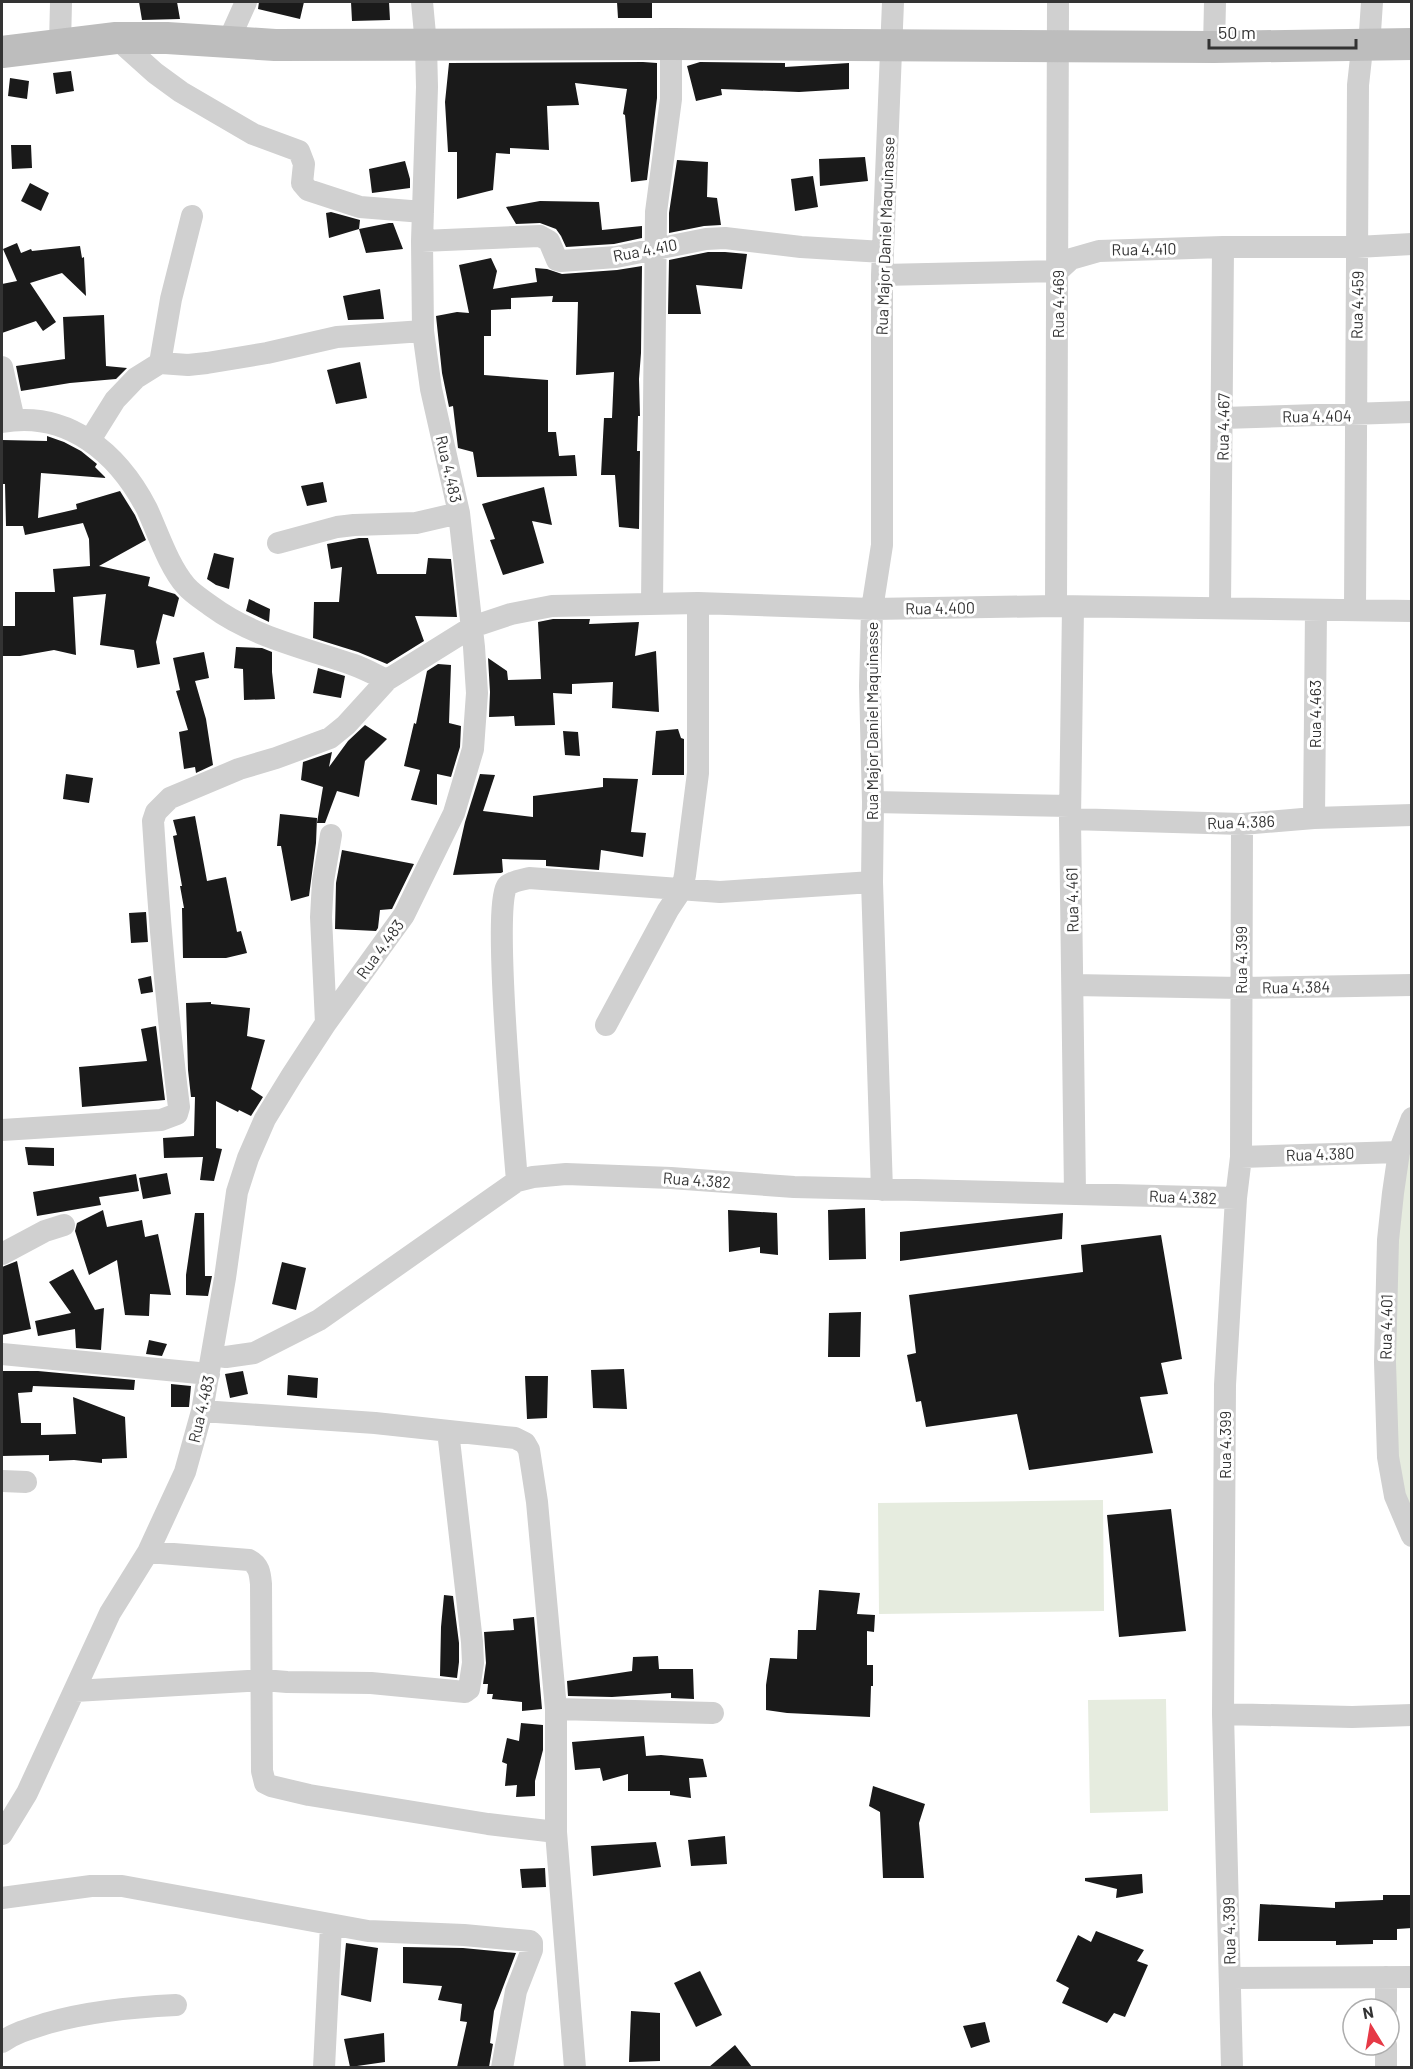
<svg xmlns="http://www.w3.org/2000/svg" width="1413" height="2069" font-family="Barlow,sans-serif">
<style>
.green{fill:#e6ecdf}
.building{fill:#1a1a1a}
.lines{fill:none;stroke-linecap:round;stroke-linejoin:round}
.street{stroke:#d0d0d0;stroke-width:22}
.secondary{stroke:#bdbdbd;stroke-width:32}
.labels{text-anchor:middle;stroke-width:6;stroke-linejoin:round;paint-order:stroke}
.street-label{font-size:16px;fill:#333;stroke:#fff}
</style>
<rect width="100%" height="100%" fill="#fff"/>
<path class="green" d="M1411,1128V1527L1395,1496L1386,1330Z
M1103,1500L1104,1611L879,1614L878,1503Z
M1166,1699L1168,1811L1090,1813L1088,1700Z"/>
<path class="building" d="M139,2H177L180,19L142,20Z
M259,2H304L300,19L258,9Z
M351,2H389L390,20L352,21Z
M617,2H652V18H618Z
M643,62L657,63V98L647,180L631,182L625,115L623,114L627,89L575,83L579,105L547,106L549,150L510,148V154L496,153L493,190L457,199V152H448L445,102L449,63Z
M700,62L785,63V67L849,63V89L799,92L721,89L722,95L696,101L687,66Z
M71,71L74,91L56,94L53,73Z
M10,78L29,81L27,99L8,96Z
M11,145H31L32,168L12,169Z
M865,157L868,181L820,186L819,159Z
M677,160L708,162L707,197L717,198L721,225L704,226L669,233V213Z
M405,161L410,179V188L372,193L369,169Z
M813,176L818,207L795,211L791,179Z
M30,183L49,193L41,211L21,201Z
M540,201L599,202L602,230L642,226V238L614,244L566,247L561,236L556,229L540,223L516,224L506,207Z
M331,212L360,220L359,229L329,238L326,213Z
M389,223H393L403,249L366,253L359,229Z
M17,243L21,253L31,249L32,251L80,246L82,258L84,257L86,296L62,273L30,283L56,322L43,331L36,321L2,333V284L17,281L3,249Z
M708,252H725L747,254L742,289L696,285L701,314H668L669,260Z
M491,258L497,271L493,289L537,282L535,268L547,269L562,274L617,270L642,266L641,353L639,379L640,416H638L637,451H640L639,529L619,527L615,475H601L604,418H612L614,372L576,375L578,302H552L553,296L511,298V309L491,310V336H484V375L548,380V432H556L559,456L575,455L577,476L477,477L473,452L458,448L453,406L449,407L442,373L436,316L457,312L469,313L459,265Z
M380,289L384,319L348,320L343,296Z
M104,315L106,366L127,368L116,379L70,383L21,391L16,366L65,359L63,317Z
M360,362L367,398L336,404L327,370Z
M47,436L64,442L81,451L97,464L95,467L106,478L41,473L38,518L77,509L76,504L120,491L135,515L146,540L99,566L150,577L148,586L175,594L179,598L174,617L163,614L156,642L160,664L137,668L134,650L100,645L106,594L73,597L76,655L54,650L20,656H2V626H15V592H55L53,569L90,566L89,539L83,523L25,535L23,526H6L5,484H2V440L47,441Z
M323,482L327,502L307,506L301,486Z
M544,487L552,525L532,521L544,563L503,575L490,540L495,539L482,504Z
M359,538H368L377,574H426L428,558L451,559L457,617L415,616L424,641L387,664L358,652L313,638L314,602H339L342,567L331,569L327,544Z
M214,553L234,558L229,589L216,585L207,579Z
M249,599L270,609L269,622L246,611Z
M553,619H590L589,624L639,622L635,656L656,651L659,712L612,708L613,682L572,684V694L553,693L555,725L515,726L514,716L489,717L490,692L488,658L507,671L508,680L541,679L538,622Z
M236,647L262,648L272,652V672L275,699L244,700L243,669L234,668Z
M204,652L209,678L195,681L206,719L213,765L196,773L195,767L184,769L179,732L188,730L176,691L180,690L173,658Z
M438,664L451,665L449,723L461,726L460,747L451,777L437,774V805L411,800L420,770L404,766L414,723L416,724L427,671Z
M318,668L345,676L341,698L313,693Z
M365,725L387,739L365,761L359,797L337,791L325,823H317L323,787L301,780L303,762L332,752L329,767L348,741Z
M678,729L681,738L684,739V775H652L656,731Z
M563,731L578,732L580,756L565,755Z
M66,774L93,778L89,803L63,799Z
M480,774L495,775L483,811L533,817V796L603,787V778L638,779L631,832L646,833L643,857L601,850L599,870L546,866V860L502,859L503,872L501,873L453,875L465,822Z
M280,814L317,818L316,843L309,896L291,901L281,846H277Z
M195,816L207,881L226,877L237,932L241,931L247,953L226,958H183L182,908H184L180,886H182L173,836L177,835L173,820Z
M342,850L414,864L392,909L380,910L378,928L376,931L335,929L336,883Z
M146,912L148,942L131,943L129,913Z
M151,976L153,992L141,994L138,979Z
M211,1002V1004L250,1008L247,1036L265,1040L251,1089L263,1097L251,1116L239,1110L238,1112L216,1101V1148L222,1149L214,1181L200,1180L203,1157L164,1158L163,1138L194,1136L195,1097H191L188,1070L186,1003Z
M156,1026L165,1100L82,1107L79,1067L147,1061L141,1029Z
M25,1147L54,1148V1166L28,1165Z
M167,1173L171,1194L143,1199L139,1178Z
M136,1174L139,1191L99,1197L101,1205L37,1216L33,1192Z
M865,1208L866,1259L829,1260L828,1210Z
M103,1210L107,1227L142,1220L145,1237L158,1234L171,1295L150,1294L149,1316L125,1315L117,1260L89,1275L75,1231L77,1223Z
M728,1210L777,1213L778,1255L760,1253V1247L729,1252Z
M195,1213H204L205,1276H212L208,1296L186,1295V1275Z
M1063,1213L1062,1239L900,1261V1232Z
M1161,1235L1182,1359L1161,1363L1168,1394L1140,1397L1153,1453L1029,1470L1017,1414L926,1427L921,1401L916,1402L907,1355L916,1353L909,1295L1083,1272L1081,1245Z
M17,1261L31,1329L2,1335V1267Z
M282,1262L306,1268L296,1310L272,1304Z
M73,1269L95,1310L104,1308L101,1350L76,1348L75,1329L38,1336L35,1321L71,1313L49,1282Z
M861,1312L860,1357H828L829,1313Z
M149,1340L167,1344L162,1356L146,1354Z
M624,1369L627,1409L593,1408L591,1370Z
M2,1371H38L135,1380L134,1390L33,1386L32,1392L18,1393L21,1423H41V1435L76,1434L73,1397L125,1417L127,1458L102,1459V1463L74,1460L49,1461V1455L2,1456Z
M243,1371L248,1394L230,1398L225,1374Z
M288,1375L318,1378L317,1398L287,1395Z
M525,1376H548L547,1418L527,1419Z
M171,1384L191,1386L189,1407H171Z
M1171,1509L1186,1631L1119,1637L1107,1515Z
M819,1590L860,1593L857,1614L875,1615L874,1632L867,1631V1665H873V1686H871L870,1717L787,1713L766,1710V1685L770,1658L797,1659L798,1630H816Z
M444,1595L453,1596L459,1643V1662L457,1678L440,1676L441,1627Z
M534,1617L542,1709L522,1711V1702L492,1699L493,1694H487L488,1684H483L486,1663L484,1632L514,1630L513,1619Z
M658,1656L659,1669H693L694,1699L671,1698V1693L612,1697L568,1696L567,1681L632,1671L633,1657Z
M521,1723L543,1725V1750L535,1781V1796L516,1797L517,1785L505,1786L507,1764L502,1762L507,1738L519,1741Z
M644,1736L646,1756L661,1755L703,1759L707,1777L689,1778L691,1798L670,1795V1791H628V1774L603,1781L600,1768L575,1770L572,1742Z
M873,1786L925,1804L919,1823L924,1878H883L880,1812L869,1806Z
M725,1836L727,1864L691,1866L688,1840Z
M656,1842L661,1867L593,1876L591,1846Z
M545,1868L546,1887L522,1888L520,1869Z
M1142,1874L1143,1893L1116,1898L1117,1889L1085,1881V1878Z
M1383,1895H1412V1928L1397,1929V1940H1373V1944L1336,1945V1941H1258L1260,1904L1335,1908V1902L1383,1900Z
M1096,1931L1144,1950L1137,1961L1148,1965L1125,2017L1114,2013L1107,2023L1062,2003L1069,1988L1056,1981L1078,1935L1091,1942Z
M346,1943L378,1948L371,2002L341,1995Z
M403,1947L463,1948L516,1953L494,2011L490,2043L493,2044L489,2067H457L467,2022L460,2021L462,2004L438,2000L442,1986L403,1983Z
M700,1971L722,2015L696,2027L674,1983Z
M631,2011L660,2013V2061L629,2062Z
M985,2022L990,2042L971,2048L963,2026Z
M384,2033L385,2062L350,2067L344,2039Z
M735,2045L752,2067H709Z"/>
<g class="lines">
<path class="street" d="M116,38L155,73L181,92L253,134L299,151L304,164L302,183L308,190L360,207L423,212
M228,42L246,2
M60,45L61,2
M1214,47L1215,2
M422,241L540,236L549,241L557,260L561,261L616,257L706,239L725,238L801,247L883,252
M882,275L1058,271L1071,259L1099,251L1223,247H1357L1412,244
M160,363L171,299L192,216
M2,367L14,420
M1223,418L1412,412
M2,422C68,410 118,453 147,509C158,533 169,567 186,586C193,594 203,600 211,606C253,637 305,648 354,665C365,669 376,675 387,680L472,627L511,614L552,606L698,603L872,609L1056,606L1412,611
M90,440L115,400L136,378L160,363L188,365L207,363L267,353L337,337L423,331
M278,543L337,527L354,525L416,523L459,513
M652,604L656,212L671,99V44
M1056,606L1058,2
M1073,607L1070,819L1075,1193
M1220,608L1223,247
M1355,610L1358,85L1361,58L1370,32L1372,2
M873,802L1070,806
M1314,818L1316,610
M1070,819L1242,824L1314,818L1412,815
M1073,985L1241,988L1412,985
M326,1023L321,917L323,881L331,835
M606,1025L668,910L682,889L685,875L698,773V603
M1412,1118L1399,1152L1393,1193L1388,1240L1385,1362L1388,1457L1395,1496L1412,1536
M2,1130L161,1120L177,1114L179,1107C167,1012 159,917 153,821L156,812L170,798L239,769L276,758L330,738L346,725L387,680
M1241,1157L1399,1152
M517,1181C514,1142 492,903 507,886C512,881 522,880 529,878L720,892L872,882
M882,1190L872,882L873,802L870,686L872,609L882,545V275L893,2
M2,1254L45,1231L64,1225
M2,1354L209,1374
M212,1355L226,1357L254,1353L319,1320L517,1181L533,1177L566,1174L671,1178L794,1187L1236,1198
M202,1411L375,1423L515,1438L525,1443L529,1450L537,1502L556,1709V1832L575,2068
M2,1481L26,1482
M148,1552L249,1560C259,1565 260,1573 261,1584L262,1771L265,1783L271,1786L309,1795L488,1824L556,1832
M75,1691L263,1680L287,1682L371,1683L465,1692L469,1689L473,1663L472,1642L448,1431
M556,1709L713,1713
M1223,1714L1352,1717L1412,1715
M2,1834L27,1793L110,1613L148,1552L185,1472L202,1411L225,1278L237,1192L248,1158L265,1119L292,1075L326,1023L404,915L454,813L473,749L477,693L474,647L459,513L431,389L423,331L422,241L427,87L426,45L422,2
M2,1898L91,1886H122L368,1931L464,1935L530,1941L532,1943V1950L516,1991L502,2068
M1386,1977V2009
M1230,1978L1412,1977
M2,2042C16,2032 32,2028 48,2023C90,2011 132,2007 176,2005
M1386,2045V2068
M324,2068L331,1925
M1232,2068L1223,1714L1225,1385L1236,1198L1241,1157L1242,824"/>
<path class="secondary" d="M2,52L116,38H167L275,45L671,44L1214,47L1412,44"/>
</g>
<g class="labels">
<g class="street-label">
<text transform="translate(885 236) rotate(-88)" y="6">Rua Major Daniel Maquinasse</text>
<text transform="translate(1144 249) rotate(-1)" y="6">Rua 4.410</text>
<text transform="translate(645 250) rotate(-11)" y="6">Rua 4.410</text>
<text transform="translate(1058 304) rotate(-90)" y="6">Rua 4.469</text>
<text transform="translate(1357 305) rotate(-89)" y="6">Rua 4.459</text>
<text transform="translate(1317 416) rotate(-1)" y="6">Rua 4.404</text>
<text transform="translate(1223 427) rotate(-89)" y="6">Rua 4.467</text>
<text transform="translate(449 469) rotate(77)" y="6">Rua 4.483</text>
<text transform="translate(940 608) rotate(-1)" y="6">Rua 4.400</text>
<text transform="translate(1315 714) rotate(-90)" y="6">Rua 4.463</text>
<text transform="translate(872 721) rotate(-90)" y="6">Rua Major Daniel Maquinasse</text>
<text transform="translate(1241 822) rotate(-2)" y="6">Rua 4.386</text>
<text transform="translate(1072 900) rotate(-91)" y="6">Rua 4.461</text>
<text transform="translate(380 949) rotate(-54)" y="6">Rua 4.483</text>
<text transform="translate(1241 960) rotate(-90)" y="6">Rua 4.399</text>
<text transform="translate(1296 987) rotate(-1)" y="6">Rua 4.384</text>
<text transform="translate(1320 1154) rotate(-2)" y="6">Rua 4.380</text>
<text transform="translate(697 1180) rotate(4)" y="6">Rua 4.382</text>
<text transform="translate(1183 1197) rotate(2)" y="6">Rua 4.382</text>
<text transform="translate(1386 1327) rotate(-89)" y="6">Rua 4.401</text>
<text transform="translate(201 1409) rotate(-77)" y="6">Rua 4.483</text>
<text transform="translate(1225 1445) rotate(-90)" y="6">Rua 4.399</text>
<text transform="translate(1229 1931) rotate(-91)" y="6">Rua 4.399</text>
</g>
</g>
<rect width="1413" height="2069" fill="none" stroke="#333333" stroke-width="6"/>
<g transform="translate(1371 2027) rotate(349)"><circle r="28" fill="#ffffff" stroke="#adadad" stroke-width="1.5"/>
<path d="M0-4.5L10 22L0 15L-10 22Z" fill="#e63946"/>
<text y="-9" font-size="16" font-weight="bold" text-anchor="middle" fill="#333333">N</text>
</g>
<path d="M1209 39v9h147v-9" fill="none" stroke="#333333" stroke-width="3"/>
<text x="1218" y="39" font-size="18" fill="#333333" stroke="#ffffff" stroke-width="4.5" paint-order="stroke">50 m</text>
</svg>
